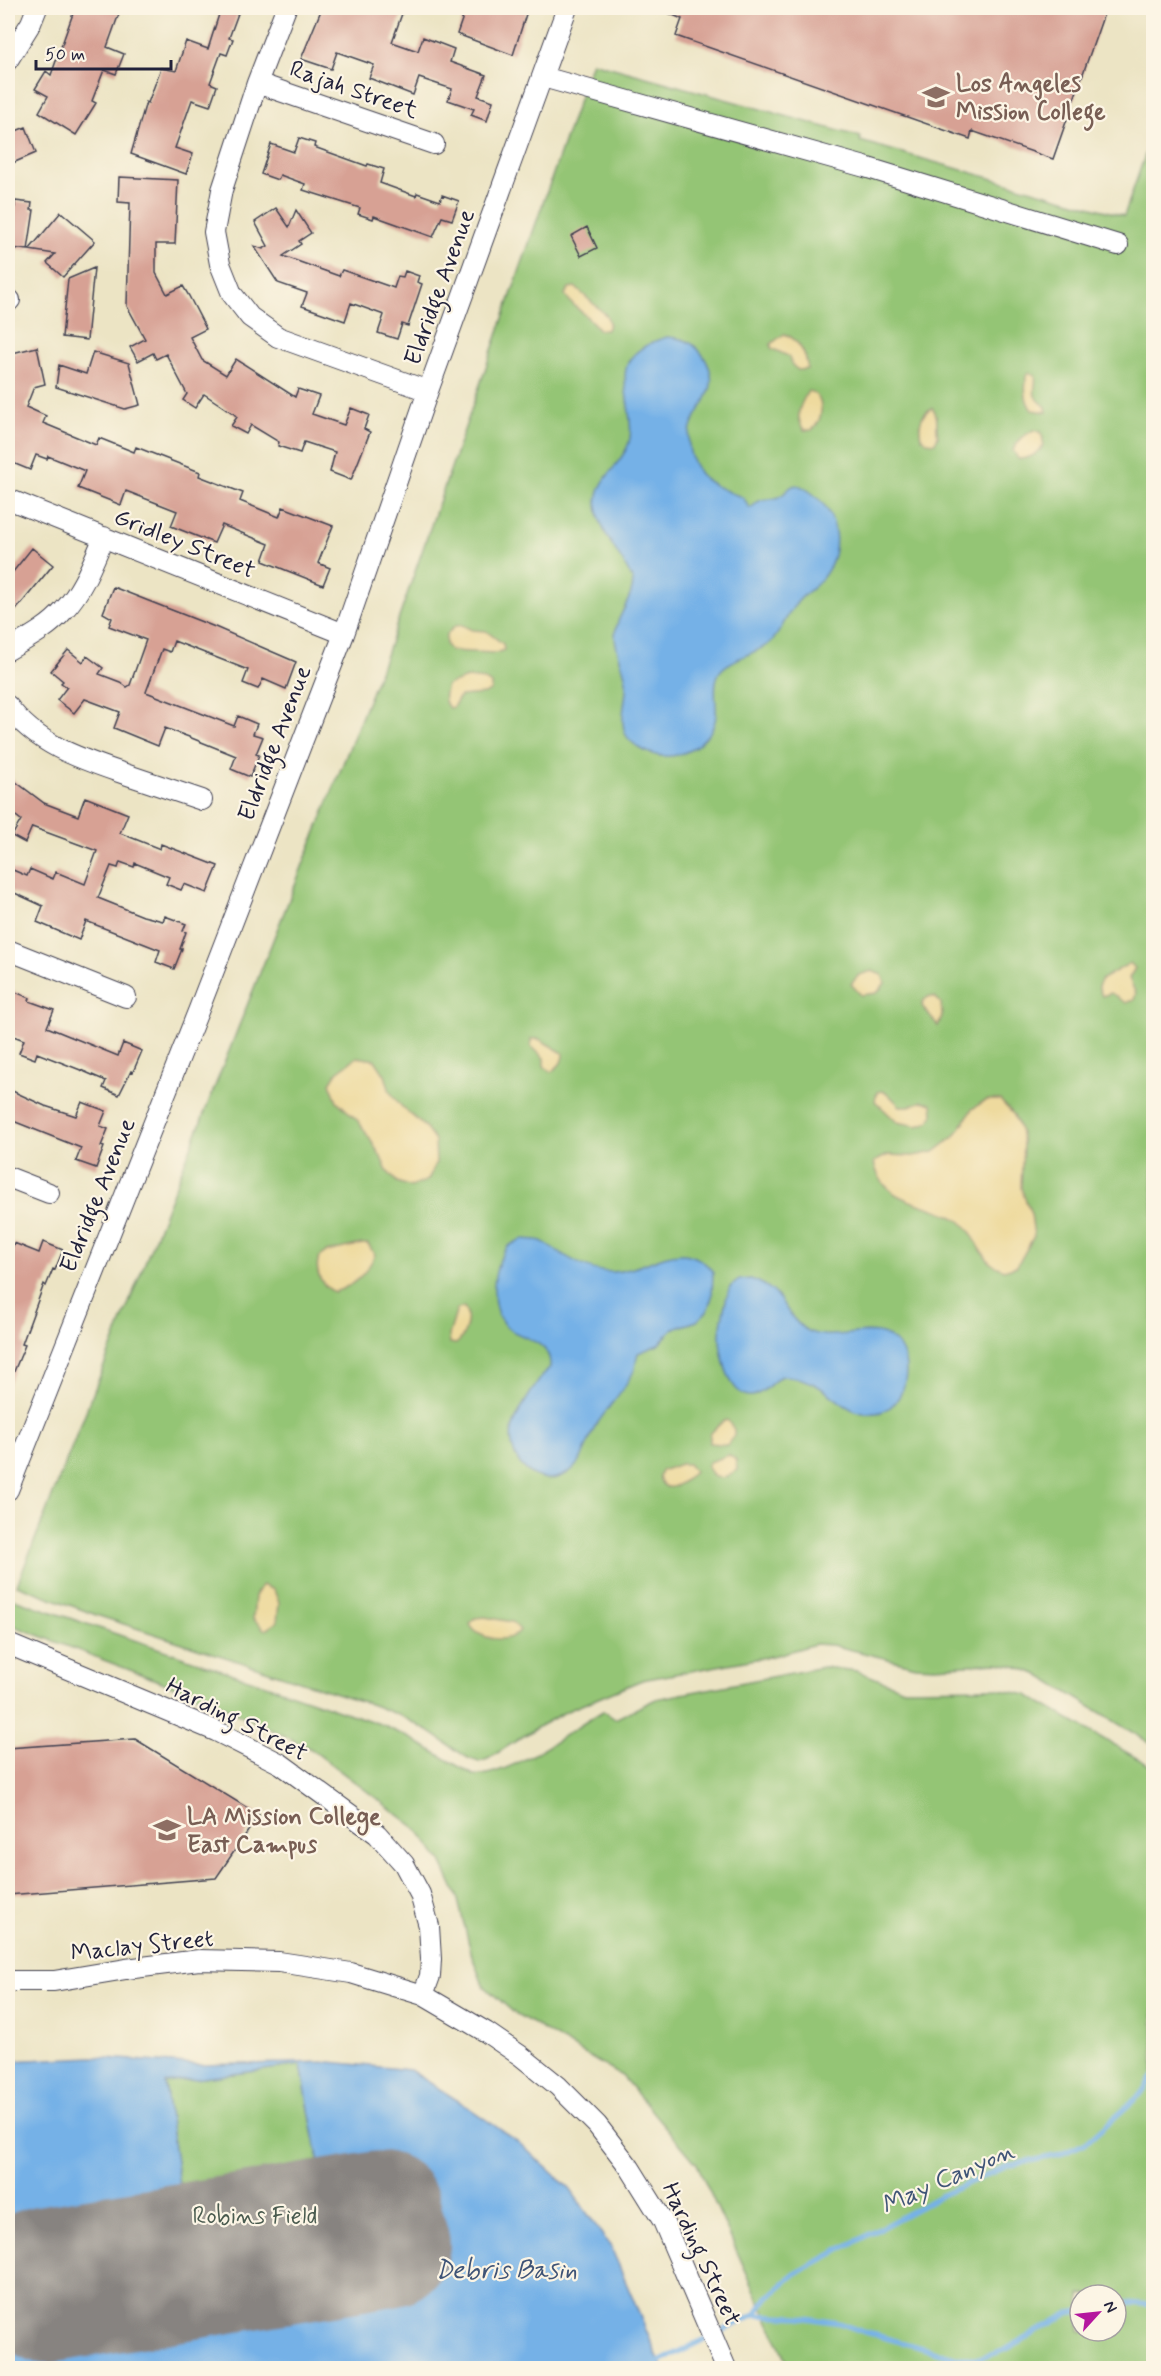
<svg xmlns="http://www.w3.org/2000/svg" width="1161" height="2376" font-family="Mynerve,sans-serif">
<style>
.green{fill:#94c575;stroke:#5b7458;stroke-width:1.5;fill-rule:evenodd}
.sand{fill:#eeda9e;stroke:#887e6c;stroke-width:1.5}
.water{fill:#75b1e7;stroke:#4c6a91;stroke-width:1.5;fill-rule:evenodd}
.lines{fill:none;stroke-linecap:round;stroke-linejoin:round}
.stream{stroke:#75b1e7;stroke-width:5}
.runway{stroke:#878380;stroke-width:122}
.building{fill:#d7a194}
.minor-casing{stroke:#403f50;stroke-width:22}
.minor{stroke:#fff;stroke-width:20}
.labels{text-anchor:middle;stroke-width:4.5;stroke-linejoin:round;paint-order:stroke}
.education-label{font-size:24px;font-weight:bold;fill:#785e54;stroke:#fcf5e5;text-anchor:start}
.street-label{font-size:24px;fill:#22223b;stroke:#fcf5e5}
.park-label{font-size:24px;fill:#4a5b4f;stroke:#fcf5e5}
.water-label{font-size:26px;font-style:italic;fill:#3f5477;stroke:#fcf5e5}
</style>
<rect width="100%" height="100%" fill="#fcf5e5"/>
<filter id="ink" filterUnits="userSpaceOnUse"><feTurbulence type="fractalNoise" baseFrequency=".0167" numOctaves="2"/><feDisplacementMap in="SourceGraphic" scale="12" xChannelSelector="R" yChannelSelector="G"/><feConvolveMatrix kernelMatrix="1 2 1 2 8 2 1 2 1" color-interpolation-filters="sRGB"/></filter>
<filter id="wash" filterUnits="userSpaceOnUse"><feTurbulence type="fractalNoise" baseFrequency=".008" numOctaves="4" result="noise"/><feDisplacementMap in="SourceGraphic" scale="24" xChannelSelector="R" yChannelSelector="G"/><feGaussianBlur stdDeviation="1.35" result="paint"/><feColorMatrix in="noise" values="0 0 0 0 0 0 0 0 0 0 0 0 0 0 0 0 0 1.4 0 .05"/><feComposite in="paint" operator="in"/></filter>
<g filter="url(#wash)">
<rect width="100%" height="100%" fill="#ece4c4"/>
<path class="green" d="M592,62L861,137L860,141L1124,216L1153,132V1745L1037,1674L1015,1666L997,1663L935,1667L916,1666L832,1645L815,1644L777,1655L642,1680L567,1711L536,1728L488,1759L479,1762L468,1758L428,1731L403,1717L373,1705L96,1615L17,1585L385,658Z
M11,1598L380,1724L412,1739L475,1776C516,1773 568,1732 603,1711L615,1719L656,1699L823,1667L857,1671L904,1689L993,1688L1027,1695L1149,1765L1154,1769L1153,2368H790L697,2164L622,2076L513,2012L483,1985L472,1956L457,1896L441,1861L417,1829L311,1749L214,1702L14,1626C7,1616 7,1610 11,1598ZM1080,2295H1116V2331H1080Z
M301,2065L326,2202L391,2193L407,2267L39,2324L27,2236L183,2214L165,2083Z"/>
<path class="sand" d="M575,287L607,316L609,323L607,330H599C591,317 567,303 565,294L569,288Z
M784,334C797,337 808,356 807,369L798,370L793,366L788,356L771,348V344Z
M1029,373L1035,375C1037,382 1033,389 1035,396C1037,400 1043,404 1046,407L1047,412L1032,410C1024,400 1025,388 1026,376Z
M808,391C826,395 824,420 812,430H804C794,416 800,405 808,391Z
M932,408C940,416 935,426 938,436L935,443L927,442L921,437C918,425 921,413 932,408Z
M1034,430L1040,432C1050,448 1033,459 1018,459L1013,450C1018,440 1024,435 1034,430Z
M462,625L472,630L486,631L503,644L504,650L496,653L451,651L446,645V635L455,626Z
M467,678L485,680L491,684V690L485,694L460,696L453,707L449,708C443,701 444,695 447,685Z
M1130,963L1135,968L1129,978L1136,994L1134,999L1126,1003L1111,993L1102,996L1098,986L1102,979Z
M872,971L882,975L885,983L877,993L861,995L851,984L859,975Z
M928,997H935L941,1003L942,1016L938,1026L922,1006L923,1001Z
M531,1039H539L563,1053C563,1063 559,1066 551,1072L544,1066V1058L531,1046Z
M357,1057L375,1060L385,1075L390,1092L402,1107L424,1126L435,1141L436,1163L428,1180L411,1187L397,1182L387,1171L380,1155L359,1122L337,1101L330,1083L337,1072Z
M882,1091L887,1093L900,1106H909L923,1101L932,1104L933,1114L929,1122L918,1126L897,1122L875,1101L877,1092Z
M986,1100H1000L1014,1115L1020,1130L1023,1143L1021,1188L1031,1214L1034,1236L1017,1266L1004,1270C1000,1268 995,1266 992,1264C979,1253 975,1233 961,1222C932,1200 883,1208 874,1162L888,1155L913,1156L934,1152L955,1136L972,1109Z
M362,1244H368L375,1255C366,1274 354,1286 334,1292C321,1285 314,1273 319,1257L326,1252Z
M464,1307C471,1318 466,1336 456,1344L450,1343L449,1335L457,1309Z
M727,1420C736,1427 737,1437 727,1445L710,1443V1434L722,1422Z
M729,1455L736,1460L737,1470L724,1478L714,1477L707,1466L709,1462Z
M680,1464H688L694,1471C685,1482 665,1498 659,1477L661,1471Z
M262,1585L274,1590L279,1603L277,1622L265,1630L253,1619L255,1596Z
M485,1617L512,1622L520,1630C511,1645 476,1640 470,1624L475,1618Z"/>
<path class="water" d="M667,337C683,338 692,341 702,354C733,399 677,410 691,456C697,477 710,484 729,492C732,494 739,495 742,497C745,499 747,505 750,508C754,506 757,502 761,500C767,498 773,500 779,497C784,495 788,488 793,486C798,483 805,488 809,491C841,513 844,555 819,582C812,590 802,595 796,604C786,615 782,631 771,642C758,654 725,659 718,675C710,694 723,714 710,732C693,755 668,763 643,750C636,746 630,742 626,735C618,718 628,698 626,681C624,666 616,652 615,637C615,616 633,601 633,581C622,554 598,534 597,503C597,477 626,462 630,438C634,416 618,379 629,361C638,347 653,341 667,337Z
M522,1239C528,1240 535,1239 541,1241C546,1243 552,1248 557,1251C574,1261 591,1272 612,1272C650,1271 682,1232 713,1272L712,1297L707,1311L697,1321L673,1329L658,1345L638,1353C636,1359 636,1365 634,1371C624,1390 609,1406 597,1424C586,1441 585,1463 566,1474C537,1491 506,1460 512,1430C516,1413 538,1380 550,1367C552,1337 515,1340 503,1323C489,1304 492,1266 507,1248C510,1244 517,1242 522,1239Z
M751,1279C785,1291 780,1309 802,1327C824,1345 857,1327 882,1334C920,1346 909,1410 876,1413C848,1416 838,1397 816,1385C806,1380 792,1376 781,1376C773,1381 760,1397 750,1396C728,1395 719,1350 720,1333C722,1317 725,1301 730,1287L739,1280Z
M93,2057L199,2065L330,2062L410,2070L460,2102L517,2141L570,2189L611,2247L662,2368H8V2061ZM301,2065L326,2202L391,2193L406,2267L39,2324L27,2236L183,2214L165,2083Z"/>
<g class="lines">
<path class="stream" d="M1116,2302L1154,2305
M755,2315L768,2297L795,2274L944,2194L1007,2166L1059,2155L1086,2143L1140,2095L1154,2076
M716,2334L755,2315L800,2317L839,2323L864,2332L959,2358H981L1005,2350L1069,2313L1080,2311
M647,2368L707,2338"/>
<path class="runway" d="M380,2212L389,2245L47,2302L41,2267Z"/>
</g>
<g id="blocks">
<path class="building" d="M75,8H121L107,47L124,54L116,74L104,70L92,101L96,103L76,135L39,112L48,96L35,89L46,71L51,75Z
M221,8H240L229,38L233,39L227,55L221,53L210,83L217,86L210,106L192,100L175,148L193,154L186,174L131,154L146,102L148,103L161,68L176,71L186,41L208,49Z
M322,8H404L392,42L418,51L423,37L454,49L450,62L486,75L478,96L493,101L487,121L471,115L474,109L448,100L452,89L419,78L413,95L369,78L374,65L337,52L331,69L301,59Z
M466,8H528L513,55L457,34Z
M657,8H1106L1053,159L972,131L970,139L676,36L682,19Z
M26,127L36,153L8,165V134Z
M299,138L315,143L314,147L367,166L368,164L384,169L380,183L416,196L417,193L440,201L442,195L459,201L452,220L442,217L433,237L374,216L373,219L358,214L360,208L303,190L305,184L280,175L278,180L261,174L271,144L294,152Z
M119,177L178,180L175,244H156V273L167,294L183,286L189,296L206,329L190,337L202,360L226,375L236,359L295,397L298,389L319,396L312,414L344,425L351,408L369,415L364,429L370,432L351,480L330,472L335,452L304,442L300,453L278,446L279,442L251,425L246,434L231,426L237,417L234,414L204,394L195,408L183,400L187,394L166,354L156,359L153,353L138,361L130,347L145,339L127,306L130,203L118,202Z
M15,201L32,203L31,210H34L28,250L12,248L13,235H8V206L15,207Z
M276,208L289,227L296,210L311,233L299,241L301,244L283,256L339,276L342,270L394,288L398,276L403,277L405,271L419,276L417,282L422,284L408,326L402,324L397,339L378,333L384,315L351,303L345,321L302,306L307,293L278,283L254,246L263,249L268,246L255,222Z
M61,212L95,241L63,277L47,263L55,254L29,250Z
M587,227L597,248L581,256L571,236Z
M94,268L87,340L62,337L68,279Z
M37,347L45,384L34,387L26,407L46,416L43,423L96,445L99,438L134,452L136,447L200,472L199,476L243,493L240,501L279,517L283,507L333,526L318,563L330,568L323,585L263,561L269,544L222,525L214,543L171,526L177,511L126,491L121,505L78,488L85,471L48,456L47,459L36,455L30,470L8,461V354Z
M93,352L129,363L140,405L125,409L56,387L59,365L86,374Z
M32,548L53,565L16,610L8,604V578Z
M113,587L215,627L296,662L286,689L263,679L258,689L243,683L248,670L174,641L170,652L162,649L146,692L234,726L238,716L257,724L253,734L263,737L256,754L259,755L250,777L231,769L236,756L189,737L165,728L158,746L114,728L120,712L85,699L74,713L57,700L67,687L61,683L63,681L51,671L68,650L83,662L87,656L103,668L99,674L120,682L127,687L130,685L146,640L109,626L112,618L103,613Z
M8,776L44,803L78,816L85,797L128,814L120,833L160,849L161,844L218,866L207,893L184,884L181,890L166,884L169,877L135,863L134,867L120,862L118,868L111,866L98,898L143,916L163,921L165,916L186,924L183,931L186,932L180,949H182L174,969L156,962L160,950L86,921L79,940L37,922L43,906L8,890V868L27,876L30,869L53,879L56,872L85,884L97,851L32,827L25,843L12,836L21,820L8,810Z
M8,989L30,998L29,1001L54,1010L47,1027L118,1056L123,1043L142,1051L133,1072L131,1071L119,1095L103,1088L106,1081L83,1071L37,1053L35,1059L19,1053L24,1040L8,1034Z
M8,1089L45,1106L76,1116L82,1102L106,1111L100,1126L108,1129L101,1146L104,1147L96,1168L76,1161L81,1148L8,1119Z
M43,1242L63,1250L55,1270L53,1269L46,1286L44,1284L22,1344L25,1345L8,1386V1247L12,1248L14,1243L39,1253Z
M135,1739L259,1815L216,1878L8,1895V1748Z"/>
</g>
</g>
<g filter="url(#ink)">
<use href="#blocks" fill-opacity="0" stroke="#403f50" stroke-width="1.5"/>
<g class="lines">
<defs>
<path id="minor" d="M286,8L257,83L222,190L214,232L220,264L232,294L250,317L278,337L428,391
M8,60L31,23L37,8
M543,77L865,167L1118,245
M257,83L434,144
M8,302L10,300
M8,499L344,634
M8,650C27,639 50,627 64,610C83,590 93,562 104,537
M8,706C36,744 78,758 122,773C149,782 175,791 202,800
M8,950L126,997
M8,1177L49,1193
M8,1490L199,1009L344,634L428,391L567,8
M8,1644L216,1731L281,1764L377,1834L404,1864L420,1894L429,1926L431,1959L430,1976L423,1995
M8,1981H54L126,1969L199,1960L279,1962L351,1973L423,1995L486,2032L521,2056L558,2086L597,2125L630,2168L663,2221L726,2368"/>
</defs>
<use href="#minor" class="minor-casing"/>
<use href="#minor" class="minor"/>
</g>
</g>
<defs>
<symbol id="university-bare" viewBox="-9 -9 18 18"><path d="M0-5L7-2L0 1L-7-2ZM-4 1L0 2.5L4 1V4Q0 6-4 4Z" fill="#8d6e63" stroke="#fcf5e5" stroke-width="2.5" paint-order="stroke"/></symbol>
</defs>
<g fill-rule="evenodd">
<use href="#university-bare" x="917" y="78" width="38" height="38"/>
<use href="#university-bare" x="148" y="1811" width="38" height="38"/>
</g>
<g class="labels">
<g class="education-label">
<text x="956" y="91">Los Angeles<tspan x="956" dy="28">Mission College</tspan></text>
<text x="187" y="1824">LA Mission College<tspan x="187" dy="28">East Campus</tspan></text>
</g>
<g class="street-label">
<text transform="translate(354 89) rotate(19)" y="8">Rajah Street</text>
<text transform="translate(439 287) rotate(-70)" y="8">Eldridge Avenue</text>
<text transform="translate(185 543) rotate(22)" y="8">Gridley Street</text>
<text transform="translate(274 743) rotate(-69)" y="8">Eldridge Avenue</text>
<text transform="translate(97 1195) rotate(-68)" y="8">Eldridge Avenue</text>
<text transform="translate(237 1719) rotate(27)" y="8">Harding Street</text>
<text transform="translate(142 1945) rotate(-6)" y="8">Maclay Street</text>
<text transform="translate(702 2254) rotate(65)" y="8">Harding Street</text>
</g>
<g class="park-label">
<text x="255" y="2223">Robins Field</text>
</g>
<g class="water-label">
<text transform="translate(947 2177) rotate(-24)" y="9">May Canyon</text>
<text x="506" y="2278">Debris Basin</text>
</g>
</g>
<rect width="1161" height="2376" fill="none" stroke="#fcf5e5" stroke-width="30"/>
<g transform="translate(1098 2313) rotate(63)"><circle r="28" fill="#fcf5e5" stroke="#a5a1a1" stroke-width="1.5"/>
<path d="M0-4.5L10 22L0 15L-10 22Z" fill="#b5179e"/>
<text y="-9" font-size="16" font-weight="bold" text-anchor="middle" fill="#22223b">N</text>
</g>
<path d="M36 60v9h135v-9" fill="none" stroke="#22223b" stroke-width="3"/>
<text x="45" y="60" font-size="18" fill="#22223b" stroke="#fcf5e5" stroke-width="4.5" paint-order="stroke">50 m</text>
</svg>
